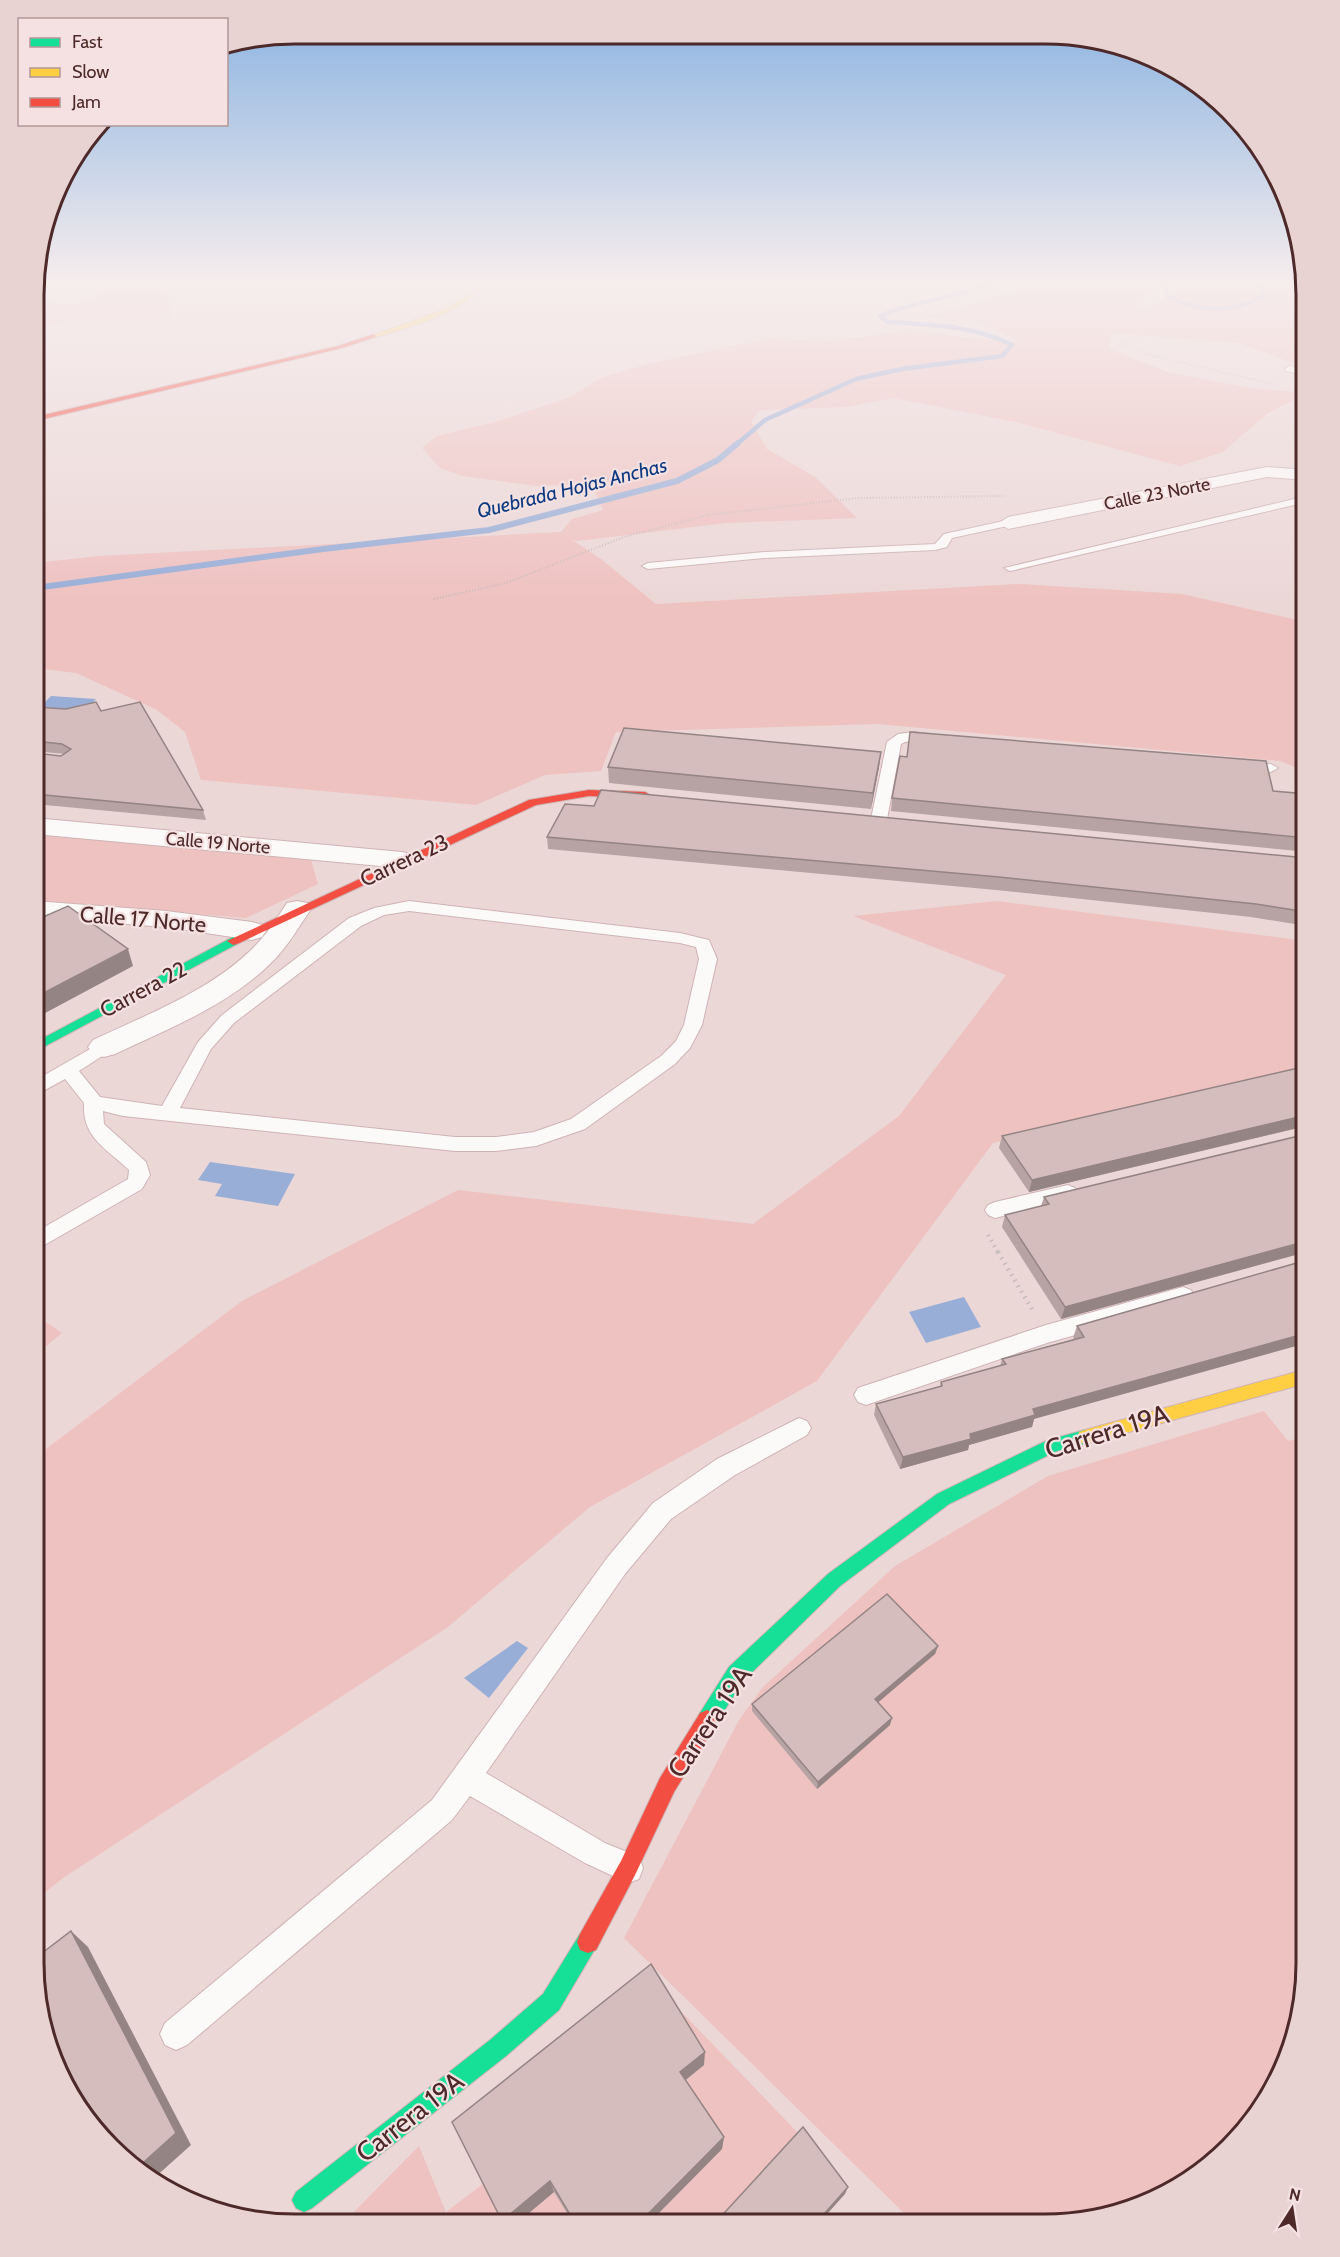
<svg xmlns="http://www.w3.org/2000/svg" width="1340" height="2257" font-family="Cabin,sans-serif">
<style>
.green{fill:#eec2c1}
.water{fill:#99aed7}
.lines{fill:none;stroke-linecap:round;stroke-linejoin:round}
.stream-far1{stroke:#99aed7;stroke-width:4.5}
.stream{stroke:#99aed7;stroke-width:6}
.lane-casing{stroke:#cfb3b4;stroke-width:2}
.street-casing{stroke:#cfb3b4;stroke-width:2}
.fast-casing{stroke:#cfb3b4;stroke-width:2}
.slow-casing{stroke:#cfb3b4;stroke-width:2}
.jam-casing{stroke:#cfb3b4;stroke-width:2}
.path-far3{stroke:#c5bbbb;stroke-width:1.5;stroke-dasharray:1 2;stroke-linecap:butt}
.path-far2{stroke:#c5bbbb;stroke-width:2;stroke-dasharray:1 2;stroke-linecap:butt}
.path-far1{stroke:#c5bbbb;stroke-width:4;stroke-dasharray:1.5 4.5;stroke-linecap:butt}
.path{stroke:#c5bbbb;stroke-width:4.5;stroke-dasharray:1.5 5;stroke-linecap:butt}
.lane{fill:#fcf9f9;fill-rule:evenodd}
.street{fill:#fcf9f9;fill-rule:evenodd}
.fast{fill:#16e098;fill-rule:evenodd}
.slow{fill:#ffcf43;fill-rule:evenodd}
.jam{fill:#f24e42;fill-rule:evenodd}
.wall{fill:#b7a3a3;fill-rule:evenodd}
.shaded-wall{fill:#958484}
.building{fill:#d5bdbd;stroke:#958484;stroke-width:1.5}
.labels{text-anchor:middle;stroke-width:4.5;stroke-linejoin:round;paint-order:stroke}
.far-street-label{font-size:18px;fill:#4d2929;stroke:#f5e1e1}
.far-water-label{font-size:20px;font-style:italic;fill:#0d3a80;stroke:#f5e1e1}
.street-label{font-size:22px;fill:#4d2929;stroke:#f5e1e1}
.near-street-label{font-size:27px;fill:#4d2929;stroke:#f5e1e1}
.rim{fill:none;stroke:#4d2929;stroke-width:3}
</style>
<rect width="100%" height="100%" fill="#ecd7d7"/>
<path class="green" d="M102,284H173L167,287L172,317L64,321L35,329V301L72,305L94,298Z
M1029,284H1153V289L1133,310L1152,307L1183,284H1305L1307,368L1238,343L1111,333L1109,349L1170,373L1251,388L1307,393L1268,413L1223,452L1180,466L1016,422L893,398L847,407L761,410L751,421L767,449L815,477L857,518L727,523L577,541L571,539L601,559L656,604L1020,584L1182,594L1307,622V772L1280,761L878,724L616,732L601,771L545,775L476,805L201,780L185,732L157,710L76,673L35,668V563L99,556L561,532L572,519L603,510L594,489L566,485L536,486L463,476L440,468L422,448L437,436L495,422L568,398L601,378L652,363L769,339L830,341L909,331L1022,343L978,321L924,317L972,305Z
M34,835L311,860L318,884L246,918L34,900Z
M997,901L1307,941V1070L993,1143L817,1381L590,1507L448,1627L63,1878L33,1902L34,1458L242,1301L458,1190L753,1224L899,1116L1006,975L853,916Z
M34,1314L62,1333L34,1356Z
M1264,1411L1288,1441L1307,1436L1306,1980L1287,2063L1253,2122L1205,2170L1145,2204L1046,2224H915L624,1938L739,1720L763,1687L895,1566L1048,1476Z
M651,1980L800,2135L720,2223H649L722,2149L679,2085Z
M419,2146L446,2212L484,2183L504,2222H344Z
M554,2192L573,2223H517Z"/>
<path class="water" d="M51,696L96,699L86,711L40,707Z
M210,1162L295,1174L278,1206L215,1196L222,1184L198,1180Z
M964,1297L981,1327L926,1343L909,1312Z
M517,1641L528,1648L489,1698L464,1678Z"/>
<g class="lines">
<path class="stream-far1" d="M1165,284L1168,296C1199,312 1232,314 1263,296L1261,284
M737,444L765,420L856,379L902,369L1002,356L1012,345C972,325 931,325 888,322L880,316C916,300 955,298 991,284"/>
<path class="stream" d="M35,588L323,549L489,530L677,481L718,460L738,443"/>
<defs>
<path id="lane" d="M1289,366L1307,370V376L1286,371L1285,369Z
M1307,496V502L1010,571L1004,568Z
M1008,520L1014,523L1012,525L952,538L947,547L935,550L765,558L648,569L642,566L648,563L765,552L935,544L944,534Z
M914,732L936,735L943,739C932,749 914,736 901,744L887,819L879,824L874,822L871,819L887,742L898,734Z
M1240,762L1271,764L1278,768L1271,772L1235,769L1233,766Z
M409,901L680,933L709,940L717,959L702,1025L690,1048L675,1064L585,1129L536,1146L496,1151H455L123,1116L103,1111L104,1124L146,1162L150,1175L142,1189L34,1251V1233L128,1179L129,1170C106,1148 82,1138 84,1103L65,1079L34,1096V1081L104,1041L110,1043L113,1047L110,1051L79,1071L100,1097L162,1106L198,1042L222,1015L349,918L374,908ZM409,911L680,943L696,947L699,959L684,1025L676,1041L661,1056L571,1119L534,1132L496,1137H455L180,1108L211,1049L234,1023L361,926L384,915Z
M1068,1185L1075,1188L1078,1193L1075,1198L995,1218L988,1215L985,1210L988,1205L995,1202Z
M1183,1287L1191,1290L1194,1296L1191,1302L1047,1343L866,1405L858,1402L854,1395L858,1388L1046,1325Z
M799,1418L807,1421L811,1428L807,1435L735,1475L671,1519L625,1574L486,1773L605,1843L639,1857L643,1868L639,1879L628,1883L585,1863L470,1796L452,1820L187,2045L176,2050L165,2045L160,2034L165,2023L432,1800L607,1558L653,1503L717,1459Z"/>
<path id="street" d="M1267,467L1307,470V480L1267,477L1008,529L999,523L1008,517Z
M34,818L402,852L411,854L415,860L411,866L402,868L34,834Z
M34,901L166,911L252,922L262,925L266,931L262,937L252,940L166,927L34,917Z
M297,901L307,903L311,909C298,928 287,948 270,964C227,1006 168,1029 115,1054L104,1057L93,1054L88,1047L93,1040C146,1015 207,992 250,951C265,937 276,920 287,903Z"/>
<path id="fast" d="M233,937L239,941L237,944L34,1052V1043Z
M1085,1430L1091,1432L1093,1437L1091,1442L1057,1451L949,1504L840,1586L743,1681L714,1727L707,1730L700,1727L697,1720L700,1713L729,1667L828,1574L937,1494L1048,1440Z
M588,1931L596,1934L599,1942L559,2010L506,2056L312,2208L304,2212L296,2208L292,2200L296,2192L490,2040L543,1994L580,1934Z"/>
<path id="slow" d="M481,284H487C457,315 416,325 376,337L371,336L445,309L472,293Z
M1307,1369V1383L1085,1444L1079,1442L1077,1437L1079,1432L1085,1430Z"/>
<path id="jam" d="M374,334L376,337L342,348L35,421V417L338,346Z
M589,790L645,792L650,795L645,798L589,796L536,805L237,944L233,945L227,941L529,800Z
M707,1710L714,1713L717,1720L714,1727L674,1792L635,1875L596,1950L588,1953L580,1950L577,1942L580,1934L621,1861L660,1778L700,1713Z"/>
</defs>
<use href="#lane" class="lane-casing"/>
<use href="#street" class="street-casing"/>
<use href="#fast" class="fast-casing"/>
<use href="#slow" class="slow-casing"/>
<use href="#jam" class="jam-casing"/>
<path class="path-far3" d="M1148,333L1121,344L1145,354L1273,384"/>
<path class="path-far2" d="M434,599L506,583L624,537L708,515L858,498L1005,496"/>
<path class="path-far1" d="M988,1235L999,1254"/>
<path class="path" d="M998,1252L1033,1311"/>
<use href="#lane" class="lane"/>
<use href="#street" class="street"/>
<use href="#fast" class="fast"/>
<use href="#slow" class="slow"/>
<use href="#jam" class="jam"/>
</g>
<path class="wall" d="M35,707L66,709L101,711L203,810L206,820L34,804ZM35,751L64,754L61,756L35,753Z
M881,752L879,767L871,809L609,783L608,767Z
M907,757L1307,794V852L891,811L892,798Z
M594,806L1307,858V926L1251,917L996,890L548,849L547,837Z
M1307,1066V1126L1029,1192L999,1148L1002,1136Z
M1307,1134V1252L1061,1319L1002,1227L1005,1215L1041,1206L1044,1197Z
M1307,1260L1034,1419L1032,1427L969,1445L968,1450L900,1469L874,1415L876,1404L940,1386L941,1382L1000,1366L1002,1359L1074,1339L1073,1338L1077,1326Z
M938,1646L935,1654L878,1702L890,1725L817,1789L752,1711V1704Z
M704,2065L686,2080L724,2137L722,2149L649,2223H573L554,2192L517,2223L503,2222L452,2122Z"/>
<path class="shaded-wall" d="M881,752L879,767L871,809L873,793Z
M128,949L133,966L34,1019V998Z
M1307,1115L1306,1126L1029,1192L1032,1180Z
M1307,1241L1306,1252L1061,1319L1065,1307Z
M1307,1333V1343L1034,1419L1032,1427L969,1445L968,1450L900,1469L903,1457L970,1434L1033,1409Z
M938,1646L935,1654L874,1706L875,1699Z
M892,1718L890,1725L817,1789L818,1782Z
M71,1931L88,1947L191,2145L152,2180L135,2170Z
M705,2052L704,2065L679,2085L680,2072Z
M724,2137L722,2149L649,2223H639Z
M550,2181L554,2192L517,2223L503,2222L502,2221Z
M848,2187L845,2194L819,2223H816Z"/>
<path class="building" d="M96,702L101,711L140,702L203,810L34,794L35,753L61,756L71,749L62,744L35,741V707L66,709Z
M624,728L881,752L873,793L608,767Z
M910,732L1266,761L1273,791L1307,794V838L892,798L900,756L907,757Z
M601,790L1307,858V912L1256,904L999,877L547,837L565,804L594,806Z
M68,906L128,949L34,998V921Z
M1307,1066V1115L1032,1180L1002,1136Z
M1307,1134V1241L1065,1307L1005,1215L1049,1204L1044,1197Z
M1307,1260V1333L1033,1409L1035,1415L970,1434L971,1439L903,1457L876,1404L942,1386L941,1382L1006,1364L1002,1359L1084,1337L1077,1326Z
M887,1594L938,1646L875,1699L892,1718L818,1782L752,1704Z
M71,1931L176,2133L135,2170L87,2122L53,2062L33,1960Z
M651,1964L705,2052L680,2072L724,2137L639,2223H575L550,2181L502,2221L452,2122Z
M803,2127L848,2187L816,2223H715Z"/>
<linearGradient id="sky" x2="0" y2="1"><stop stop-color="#88b2e1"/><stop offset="0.47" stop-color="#f6eded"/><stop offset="1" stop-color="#f6eded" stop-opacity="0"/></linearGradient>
<rect width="1340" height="600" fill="url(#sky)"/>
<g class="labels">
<g class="far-street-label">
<text transform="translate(1157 494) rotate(-11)" y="6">Calle 23 Norte</text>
<text transform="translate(218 843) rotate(5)" y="6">Calle 19 Norte</text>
</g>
<g class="far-water-label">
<text transform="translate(572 488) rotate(-14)" y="7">Quebrada Hojas Anchas</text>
</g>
<g class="street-label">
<text transform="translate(404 860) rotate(-25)" y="8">Carrera 23</text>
<text transform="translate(143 919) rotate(5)" y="8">Calle 17 Norte</text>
<text transform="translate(143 989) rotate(-28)" y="8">Carrera 22</text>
</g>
<g class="near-street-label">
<text transform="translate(1107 1432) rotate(-17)" y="9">Carrera 19A</text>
<text transform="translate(710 1722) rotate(-56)" y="9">Carrera 19A</text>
<text transform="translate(410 2117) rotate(-38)" y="9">Carrera 19A</text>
</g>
</g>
<path d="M0 0H1340V2257H0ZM295 44H1045A251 251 0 0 1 1296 295V1963A251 251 0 0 1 1045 2214H295A251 251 0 0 1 44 1963V295A251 251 0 0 1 295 44Z" fill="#e8d2d2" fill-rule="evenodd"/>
<path class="rim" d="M295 44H1045A251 251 0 0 1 1296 295V1963A251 251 0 0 1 1045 2214H295A251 251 0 0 1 44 1963V295A251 251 0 0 1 295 44Z"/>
<rect x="18" y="18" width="210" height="108" fill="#f5e1e1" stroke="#b29797" stroke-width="1.5"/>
<rect x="30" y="38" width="30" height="9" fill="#16e098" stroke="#b29797" stroke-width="1.5"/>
<text x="72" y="48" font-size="18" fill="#4d2929">Fast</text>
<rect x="30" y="68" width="30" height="9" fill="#ffcf43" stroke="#b29797" stroke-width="1.5"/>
<text x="72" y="78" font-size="18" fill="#4d2929">Slow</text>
<rect x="30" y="98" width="30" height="9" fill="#f24e42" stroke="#b29797" stroke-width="1.5"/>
<text x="72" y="108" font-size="18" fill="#4d2929">Jam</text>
<g transform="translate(1292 2209) rotate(12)" stroke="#f5e1e1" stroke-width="4.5" paint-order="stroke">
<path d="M0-4.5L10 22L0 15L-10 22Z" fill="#4d2929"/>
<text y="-9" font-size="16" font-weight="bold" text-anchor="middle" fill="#4d2929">N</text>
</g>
</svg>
